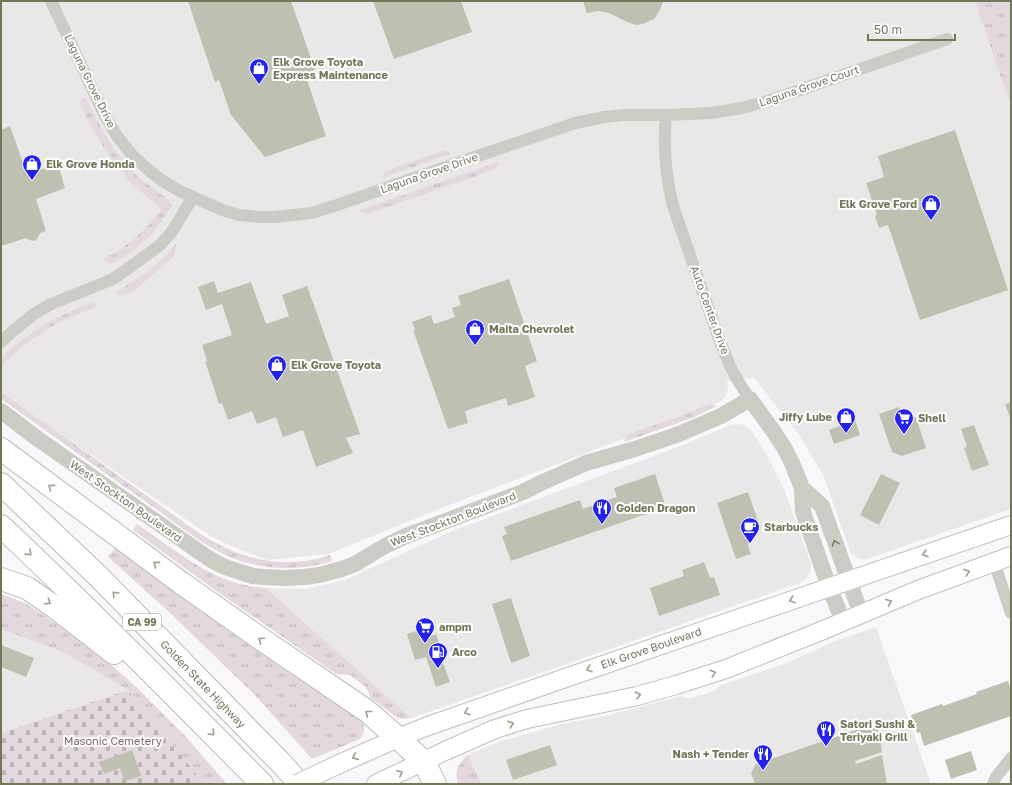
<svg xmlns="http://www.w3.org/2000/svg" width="1012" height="785" font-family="'Golos Text',sans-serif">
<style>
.built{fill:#e9e8e7}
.grass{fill:url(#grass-tufts)}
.cemetery{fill:url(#cemetery-stones)}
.building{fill:#bec0b2}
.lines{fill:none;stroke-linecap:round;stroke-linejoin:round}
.secondary-casing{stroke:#bfc2b6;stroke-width:20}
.motorway-casing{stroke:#bcbeb5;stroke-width:24}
.minor{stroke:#cbcdc4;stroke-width:12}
.tertiary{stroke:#cbcdc4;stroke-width:16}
.secondary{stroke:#fff;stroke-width:18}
.motorway{stroke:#fff;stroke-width:22}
.secondary-bridge-casing{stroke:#bfc2b6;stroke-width:20;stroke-linecap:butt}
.secondary-bridge{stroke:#fff;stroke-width:18}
.oneway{stroke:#9ca08b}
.oneway2{stroke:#767c5e}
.labels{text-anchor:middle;stroke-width:4;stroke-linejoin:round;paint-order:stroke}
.shield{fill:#fff;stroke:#9ca08b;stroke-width:1}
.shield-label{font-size:10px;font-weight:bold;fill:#717859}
.poi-label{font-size:11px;font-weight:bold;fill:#717859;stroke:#fff;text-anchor:start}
.street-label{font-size:11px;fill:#717859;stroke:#fff}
.park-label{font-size:11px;fill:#816671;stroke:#fff}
</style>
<defs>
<pattern id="grass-tufts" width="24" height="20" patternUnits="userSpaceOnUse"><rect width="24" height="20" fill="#e2d8de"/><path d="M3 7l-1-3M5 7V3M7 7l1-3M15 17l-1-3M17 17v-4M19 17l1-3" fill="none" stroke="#bcb4b7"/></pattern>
<pattern id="cemetery-stones" width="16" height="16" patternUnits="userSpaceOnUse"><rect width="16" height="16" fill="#e2d8de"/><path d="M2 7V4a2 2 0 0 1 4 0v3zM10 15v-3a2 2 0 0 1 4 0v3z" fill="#bcb4b7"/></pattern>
</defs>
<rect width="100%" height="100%" fill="#f9f7f9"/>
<path class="built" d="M1,1H975L1011,108V509L867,559H860L854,556L850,551L824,477L800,436L754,378L727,381L728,389L726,397L720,402L439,509L328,554L268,560L238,549L212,537L1,394Z
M738,424L744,425L750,429L767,455L785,491L811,564V570L807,578L803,582L411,718L266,588L306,589L345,580L452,531L686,444L730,425Z
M876,627L931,784H481L468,755L498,742L562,724L601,717L682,696L688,699L715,691L719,686L787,663L833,642Z
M1,629L65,653L128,690L1,733Z"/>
<path class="grass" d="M975,1H1011V108Z
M85,97L99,124L112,146L124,161L137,176L154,189L169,200L171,206C165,216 159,226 151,235C139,247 124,256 110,265L104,260V258C127,249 145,230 161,210L157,205L147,197L125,177L126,175L104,148L95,133L79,101Z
M445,150L450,154L384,177L383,172Z
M499,162L498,166L493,170L367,214L360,211V210Z
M176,244L175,253L172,258L163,266L134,291L119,297L116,292C139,279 159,264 176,244Z
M94,302L96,307C77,314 57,322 40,334C26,343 13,354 1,366V358C31,330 56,316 94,302Z
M1,394H4L199,533C232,554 265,566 305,561C314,560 322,558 330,555L332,561C305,570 275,570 248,563C212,554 182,527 152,506C101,471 51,434 1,399Z
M710,404L717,406L692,418L624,442L626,435L678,417Z
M137,524C167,544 196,569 230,581C241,585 254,587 266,588L411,718L402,719L395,716L371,698L366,687L350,675L336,674L215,590L133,530Z
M116,547L194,605L296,676L361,720C366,728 365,731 360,739L312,759L254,694L169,612L108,557Z
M1,594L25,603L71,633L106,660L136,687L186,737L227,784H204L128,690L65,653L1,629Z
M468,755L481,784H458C454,770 458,764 468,755Z"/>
<path class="cemetery" d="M128,690L204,784H1V733Z"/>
<path class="building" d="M188,1H291L315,70L305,74L326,136L265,157L231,115L219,80L215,82Z
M373,1H461L472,32L394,59Z
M583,1H663L660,10L654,19L643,24L637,25L627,22L609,13L599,11L587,13Z
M10,126L27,174L58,164L65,188L36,199L46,231L40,233L37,239L34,241L29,240L26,238L1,246V130Z
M955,130L1008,290L920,320L888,225L879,228L875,216L877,215L866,183L884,177L878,156Z
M509,279L537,361L525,366L535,397L508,406L506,398L465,411L468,423L448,429L413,330H415L412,322L431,315L434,324L455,317L452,308L461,305L458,296Z
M214,281L218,293L251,282L266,324L289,316L282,295L307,286L360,434L346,438L353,453L316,467L303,430L283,437L276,417L257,424L252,411L228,420L222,403L219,404L205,361H207L202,345L232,335L222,304L206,310L198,287Z
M1011,402V420L1005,404Z
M899,407L903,421L916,417L926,448L902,456L892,452L879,414Z
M855,420L860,435L834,444L829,430Z
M974,425L989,465L972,471L964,448L967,447L961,429Z
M655,474L666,507L511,561L502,536L507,534L504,527L580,500L583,509L617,497L614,488Z
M881,474L900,483L879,525L860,515Z
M748,492L759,524L749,527L752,536L749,541L748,546L751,554L736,559L717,503Z
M704,562L710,578L714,577L720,595L659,616L650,588L684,576L682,570Z
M511,598L530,656L511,663L492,604Z
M420,630L422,636H425L426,638L436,634L442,651L439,652L450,682L436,687L426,657L415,660L407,634Z
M1,645L34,658L26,677L1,667Z
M1008,681L1011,690V716L924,746L920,732L917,733L911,715L942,704L943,706L977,694L976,692Z
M870,725L878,729L882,752L855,761L856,764L882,755L887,784H755L751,773L756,764Z
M550,745L557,765L513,780L506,760Z
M132,750L141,776L125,781L120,768L104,774L99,762Z
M971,751L977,770L951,779L945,760Z"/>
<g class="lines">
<defs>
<path id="secondary" d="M337,765L398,738L428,726L574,675L1011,525
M376,784L445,751L495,729L527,719L637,696L676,685L726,669L826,629L918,590L1011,556"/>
<path id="motorway" d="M1,449L180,582L261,639L367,711L398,738L424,762L435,784
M1,484L98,576L280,762L300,784
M1,526C90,610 176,697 262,784
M1,579L27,588L56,608L114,653"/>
</defs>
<use href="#secondary" class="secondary-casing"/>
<use href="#motorway" class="motorway-casing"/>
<path class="minor" d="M51,1L104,114L117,136L133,156L152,173L166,183L180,191L222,210L239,215L260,217H274L312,213L340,204L463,161L575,123L605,117L624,115H666L711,113L742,108L768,101L947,39
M666,115C663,145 666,177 673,206L719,339L730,366L738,381L750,399
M1,342L13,331L34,314L49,305L113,279L144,257L160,245L171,233L193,197
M994,562L1011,613
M993,784L996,777L1011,758"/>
<path class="tertiary" d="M1,411L38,439L211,560L225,567L240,572L253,576L264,577L284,578L304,577L319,575L342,569L355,564L385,546L406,536L523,492L543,482L586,463L635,449L679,434L721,416L750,399L774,432L785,449L792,463L802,488L803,512L829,587L843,621
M802,488L822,506L861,614"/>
<use href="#secondary" class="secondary"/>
<use href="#motorway" class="motorway"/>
<defs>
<path id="secondary-bridge" d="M297,784L337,765"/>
</defs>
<use href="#secondary-bridge" class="secondary-bridge-casing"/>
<use href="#secondary-bridge" class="secondary-bridge"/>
</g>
<defs><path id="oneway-chevron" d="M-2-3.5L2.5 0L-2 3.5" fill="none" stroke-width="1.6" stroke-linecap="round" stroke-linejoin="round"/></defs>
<g class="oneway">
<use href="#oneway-chevron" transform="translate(51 487) rotate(-143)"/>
<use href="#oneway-chevron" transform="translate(29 553) rotate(44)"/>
<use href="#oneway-chevron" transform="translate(925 554) rotate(161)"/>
<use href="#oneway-chevron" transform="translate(156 564) rotate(-144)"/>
<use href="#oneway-chevron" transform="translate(967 572) rotate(-20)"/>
<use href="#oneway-chevron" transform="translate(115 594) rotate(-134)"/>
<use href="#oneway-chevron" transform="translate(792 600) rotate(161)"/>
<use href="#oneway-chevron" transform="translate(48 602) rotate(34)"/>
<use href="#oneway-chevron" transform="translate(889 602) rotate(-23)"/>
<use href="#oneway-chevron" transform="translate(261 640) rotate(-145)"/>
<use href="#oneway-chevron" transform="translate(589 669) rotate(161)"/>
<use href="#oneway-chevron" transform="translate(713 673) rotate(-18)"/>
<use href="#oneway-chevron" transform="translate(638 695) rotate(-14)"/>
<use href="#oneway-chevron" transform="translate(467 712) rotate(161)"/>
<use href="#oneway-chevron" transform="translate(368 713) rotate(-142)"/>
<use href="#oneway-chevron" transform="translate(511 724) rotate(-18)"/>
<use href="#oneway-chevron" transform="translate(212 733) rotate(46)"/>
<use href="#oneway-chevron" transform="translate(355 757) rotate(156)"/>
<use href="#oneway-chevron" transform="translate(400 773) rotate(-25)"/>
</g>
<use class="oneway2" href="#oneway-chevron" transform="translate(835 543) rotate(-110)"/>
<defs>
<symbol id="shop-pin" viewBox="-11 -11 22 30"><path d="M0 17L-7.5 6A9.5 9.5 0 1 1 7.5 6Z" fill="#2422ef" stroke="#fff"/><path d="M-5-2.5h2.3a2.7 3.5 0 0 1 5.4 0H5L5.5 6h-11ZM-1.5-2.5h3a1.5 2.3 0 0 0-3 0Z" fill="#fff"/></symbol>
<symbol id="supermarket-pin" viewBox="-11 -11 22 30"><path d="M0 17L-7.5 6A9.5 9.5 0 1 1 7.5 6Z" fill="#2422ef" stroke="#fff"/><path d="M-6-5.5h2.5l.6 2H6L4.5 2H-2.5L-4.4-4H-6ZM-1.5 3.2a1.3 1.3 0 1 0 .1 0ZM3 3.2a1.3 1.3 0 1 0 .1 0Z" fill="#fff"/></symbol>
<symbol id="restaurant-pin" viewBox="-11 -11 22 30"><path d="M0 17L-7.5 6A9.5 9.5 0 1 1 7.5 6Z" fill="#2422ef" stroke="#fff"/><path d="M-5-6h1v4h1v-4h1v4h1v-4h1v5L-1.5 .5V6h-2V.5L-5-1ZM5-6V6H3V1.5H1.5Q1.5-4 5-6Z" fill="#fff"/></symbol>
<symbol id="cafe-pin" viewBox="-11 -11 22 30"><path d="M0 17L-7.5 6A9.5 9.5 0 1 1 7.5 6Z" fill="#2422ef" stroke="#fff"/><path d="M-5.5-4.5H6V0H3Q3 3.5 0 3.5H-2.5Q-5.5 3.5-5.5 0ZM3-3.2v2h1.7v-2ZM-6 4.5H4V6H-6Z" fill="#fff"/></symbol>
<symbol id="fuel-pin" viewBox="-11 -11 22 30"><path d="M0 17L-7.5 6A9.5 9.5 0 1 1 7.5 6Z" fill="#2422ef" stroke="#fff"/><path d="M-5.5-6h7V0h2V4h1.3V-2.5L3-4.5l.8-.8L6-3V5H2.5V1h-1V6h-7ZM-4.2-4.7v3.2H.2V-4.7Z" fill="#fff"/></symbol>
</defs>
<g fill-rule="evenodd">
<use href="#shop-pin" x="248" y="57" width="22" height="30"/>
<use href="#shop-pin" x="21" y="153" width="22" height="30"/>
<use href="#shop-pin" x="920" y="193" width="22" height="30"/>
<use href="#shop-pin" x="464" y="318" width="22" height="30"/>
<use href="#shop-pin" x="266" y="354" width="22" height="30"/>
<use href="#shop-pin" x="835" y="406" width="22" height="30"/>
<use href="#supermarket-pin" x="893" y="407" width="22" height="30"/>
<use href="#restaurant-pin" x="591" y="497" width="22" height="30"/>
<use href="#cafe-pin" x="739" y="516" width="22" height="30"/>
<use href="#supermarket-pin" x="414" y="616" width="22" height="30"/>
<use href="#fuel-pin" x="427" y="641" width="22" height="30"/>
<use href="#restaurant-pin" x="815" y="719" width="22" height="30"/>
<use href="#restaurant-pin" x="752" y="743" width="22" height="30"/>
</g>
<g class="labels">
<rect class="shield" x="123" y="614" width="38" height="16" rx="3"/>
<g class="shield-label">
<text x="142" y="626">CA 99</text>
</g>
<g class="poi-label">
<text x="273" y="66">Elk Grove Toyota<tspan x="273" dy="13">Express Maintenance</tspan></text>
<text x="46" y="168">Elk Grove Honda</text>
<text x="917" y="208" text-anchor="end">Elk Grove Ford</text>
<text x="489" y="333">Maita Chevrolet</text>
<text x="291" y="369">Elk Grove Toyota</text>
<text x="832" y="421" text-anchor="end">Jiffy Lube</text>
<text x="918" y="422">Shell</text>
<text x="616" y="512">Golden Dragon</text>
<text x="764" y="531">Starbucks</text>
<text x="439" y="631">ampm</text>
<text x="452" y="656">Arco</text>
<text x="840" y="728">Satori Sushi &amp;<tspan x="840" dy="13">Teriyaki Grill</tspan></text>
<text x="749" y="758" text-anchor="end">Nash + Tender</text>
</g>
<g class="street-label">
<text transform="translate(90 81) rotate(64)" y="4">Laguna Grove Drive</text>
<text transform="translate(809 86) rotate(-19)" y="4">Laguna Grove Court</text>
<text transform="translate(429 173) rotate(-19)" y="4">Laguna Grove Drive</text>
<text transform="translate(710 310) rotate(70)" y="4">Auto Center Drive</text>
<text transform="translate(126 501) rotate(35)" y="4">West Stockton Boulevard</text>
<text transform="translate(453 519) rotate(-21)" y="4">West Stockton Boulevard</text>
<text transform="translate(651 648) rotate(-19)" y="4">Elk Grove Boulevard</text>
<text transform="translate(203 684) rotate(46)" y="4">Golden State Highway</text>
</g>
<g class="park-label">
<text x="113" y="745">Masonic Cemetery</text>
</g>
</g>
<rect width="1012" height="785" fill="none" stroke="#717859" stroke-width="4"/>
<path d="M868 34v6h87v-6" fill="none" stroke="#717859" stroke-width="2"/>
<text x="874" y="34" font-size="12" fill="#717859" stroke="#ffffff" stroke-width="3" paint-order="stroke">50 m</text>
</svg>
